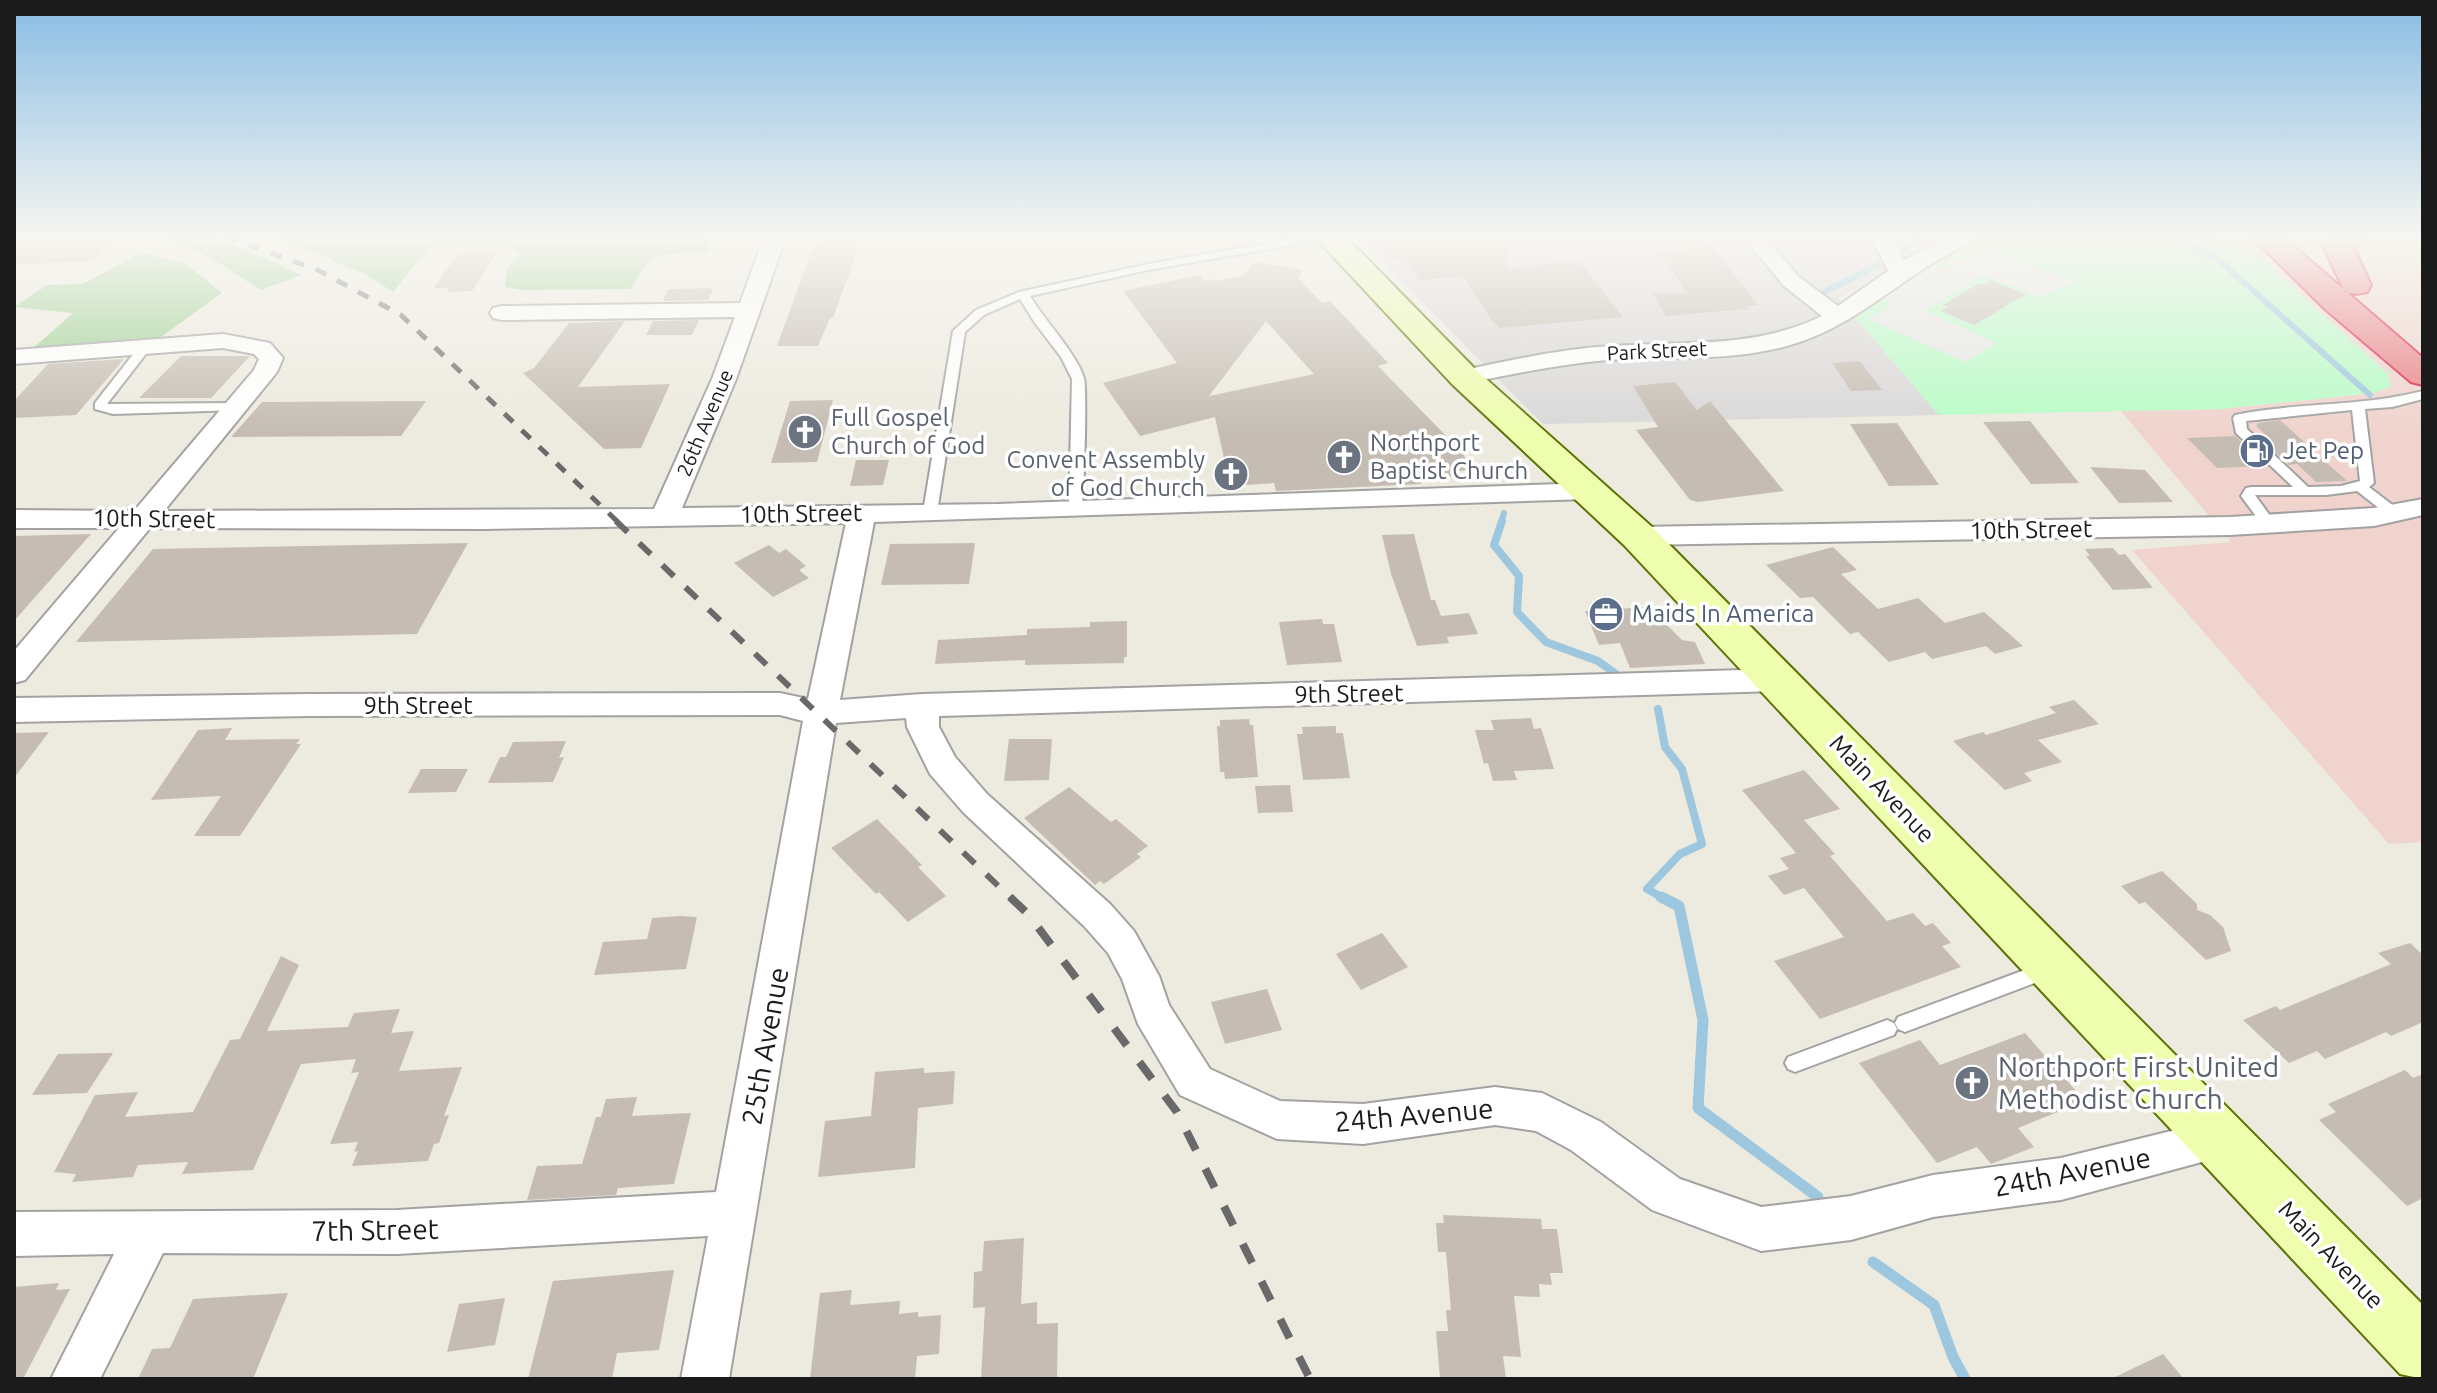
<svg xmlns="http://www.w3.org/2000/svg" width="2437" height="1393" font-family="Ubuntu,sans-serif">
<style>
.residential{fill:#d9d8d8}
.commercial{fill:#f0d3cd}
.forest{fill:#9bcf91}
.park{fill:#b8fcc6}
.parking{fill:#e7e7e7}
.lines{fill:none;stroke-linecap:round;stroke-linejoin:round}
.stream-far2{stroke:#9cc7de;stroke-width:6}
.stream-far1{stroke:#9cc7de;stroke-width:8}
.stream{stroke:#9cc7de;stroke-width:11}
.building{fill:#c5bdb3;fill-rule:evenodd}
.lane-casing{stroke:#a2a2a2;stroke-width:4}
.street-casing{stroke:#a2a2a2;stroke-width:4}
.secondary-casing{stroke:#587300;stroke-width:4}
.highway-casing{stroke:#de1a44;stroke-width:4}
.lane{fill:#fff;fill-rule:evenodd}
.street{fill:#fff;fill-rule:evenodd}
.secondary{fill:#eefdae;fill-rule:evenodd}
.highway{fill:#ea8187;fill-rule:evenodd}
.rail-far2{stroke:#696969;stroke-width:5;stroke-dasharray:12 12;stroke-linecap:butt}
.rail-far1{stroke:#696969;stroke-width:6;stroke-dasharray:16 16;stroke-linecap:butt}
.rail{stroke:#696969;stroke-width:8;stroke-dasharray:21 21;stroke-linecap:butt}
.labels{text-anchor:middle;stroke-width:7;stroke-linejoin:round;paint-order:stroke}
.far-street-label{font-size:20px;fill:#1b1b1b;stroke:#fff}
.worship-label{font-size:24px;fill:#5b616d;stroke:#fff;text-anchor:start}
.service-label{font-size:24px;fill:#4e5e75;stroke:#fff;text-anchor:start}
.street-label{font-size:24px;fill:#1b1b1b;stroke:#fff}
.near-street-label{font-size:28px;fill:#1b1b1b;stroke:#fff}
.near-worship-label{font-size:28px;fill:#5b616d;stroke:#fff;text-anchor:start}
</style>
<rect width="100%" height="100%" fill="#edeadf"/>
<path class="residential" d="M1357,237H1955L1838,298L1939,415L1543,424Z"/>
<path class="commercial" d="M2196,237H2423V842L2389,844L2132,550L2231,542L2121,411L2221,409L2373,393L2390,387L2388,374Z"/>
<path class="forest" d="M159,237H208L245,249L301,275L261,290C230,271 196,244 159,237Z
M276,237H705L710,253H675L651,258L630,289L522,290L505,287L507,268L521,253L509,247L428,248L393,292L365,274Z
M142,252L186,264L222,293L158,339L30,351L73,313L14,307L47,285L83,284Z"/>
<path class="park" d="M1968,237H2212L2249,248L2388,374L2391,387L2373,393L2221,409L1939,415L1848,309Z"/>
<path class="parking" d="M1990,249L2071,280V283L2042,297L1982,275L1925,311L1997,343L1966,362L1868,319L1892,305L1879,297L1934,265L1953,269L1955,267L1945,262L1953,257L1965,261Z"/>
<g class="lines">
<path class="stream-far2" d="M2178,237L2220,261L2370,395
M1900,252L1920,237
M1824,292L1878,265
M1501,523L1504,513"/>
<path class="stream-far1" d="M1502,521L1494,545L1519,576L1517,612L1546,642L1598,661L1620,677
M1658,709L1665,747L1682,769L1702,844L1680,854L1647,889L1665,899"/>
<path class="stream" d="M1661,897L1679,906L1703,1020L1698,1108L1818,1197
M1873,1262L1934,1305L1953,1357L1965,1379"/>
</g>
<path class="building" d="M14,237H79L75,241L115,239L93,261L14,265Z
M822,237H858L852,266L833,318H830L818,346H777L814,244H820Z
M1378,237H1506L1507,268L1579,261L1623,317L1500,328L1492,321L1464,276L1419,280L1405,259H1390Z
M1674,237H1705L1758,305L1746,306L1748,309L1666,316L1653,294L1687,293L1659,252L1684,251Z
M499,250L472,291L446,292L449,288H434L459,252Z
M1254,262L1303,270L1298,278L1322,303L1330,301L1388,363L1378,366L1449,439H1457L1470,470L1457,471L1459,476L1419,479L1421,484L1276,491L1274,483L1230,486L1215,417L1140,436L1103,383L1177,363L1123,291L1200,275L1205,281L1214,279L1216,281L1245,275ZM1266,321L1314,374L1209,396Z
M1990,280L2026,294L1974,325L1941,311L1948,307L1943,305L1979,283L1983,285Z
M710,288L713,290L708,300L663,301L668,289Z
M699,320L692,335H646L653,321Z
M625,321L578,387L670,384L641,448L604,449L523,373L534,368L569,323Z
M181,356H250L211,398H139Z
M124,359L76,415L14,418V401L48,364Z
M1860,361L1882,390L1851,391L1832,363Z
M1675,382L1697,410L1710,401L1784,491L1698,502L1690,500L1636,430L1658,427L1633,386Z
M833,400L817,462L771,463L790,401Z
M426,401L401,436L231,437L262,402Z
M2280,420L2327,463L2347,481L2316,482L2297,464L2289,465L2257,435L2265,434L2256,426L2258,423Z
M2030,421L2079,483L2031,484L1983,422Z
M1897,423L1939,485L1889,486L1850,424Z
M2235,436L2266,466L2217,468L2187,438Z
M856,460H889L883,485L850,486Z
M2090,467L2145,470L2173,502L2119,503Z
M91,534L14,621V536Z
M1414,534L1431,600H1435L1441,616L1469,613L1478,634L1447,637L1449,643L1417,646L1391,574L1382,535Z
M468,543L417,634L76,642L153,549Z
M975,543L969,584L881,585L890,544Z
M769,545L779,553L786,549L806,566L799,570L809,578L773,597L734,563Z
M1833,547L1857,570L1841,574L1878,609L1918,598L1945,623L1984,612L2023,646L1995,654L1986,646L1932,659L1925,652L1889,662L1858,632L1850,634L1813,597L1800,598L1766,565Z
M2113,548L2119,555L2125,554L2153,588L2113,590L2086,556H2090L2085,549Z
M1649,607L1682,640L1695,642L1705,664L1630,668L1620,643L1599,645L1585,611Z
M1322,619L1323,624H1334L1342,662L1287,665L1279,622Z
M1127,621V657H1124V663L1025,665V660L935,664L938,640L1027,635V629L1090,627V622Z
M2074,700L2099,724L2038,740L2062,762L2024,773L2032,781L2005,790L1953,741L1983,732L1986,735L2056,713L2049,707Z
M1531,718L1534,729L1541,728L1554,769L1514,771L1517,780L1493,781L1488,763L1484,764L1475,730H1494L1491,720Z
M1249,719L1250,725H1253L1258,777L1225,779L1224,772H1220L1217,726H1220V720Z
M1336,726V733H1343L1350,778L1303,780L1297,734H1303L1302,727Z
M232,728L225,740L300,739L296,744H301L240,836H194L221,796L151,800L198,730Z
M49,732L14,778V733Z
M1009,739H1052L1049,780L1004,781Z
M566,741L559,758L564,757L553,782L488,783L500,757H506L513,742Z
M421,769H468L456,792L408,793Z
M1804,770L1840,809L1804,820L1835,854L1830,856L1887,921L1913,913L1925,926L1933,923L1951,943L1942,946L1961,967L1820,1019L1774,961L1844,937L1804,888L1784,895L1768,876L1789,869L1780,858L1796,853L1742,790Z
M1290,785L1293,812L1258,813L1255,786Z
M1069,787L1111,822L1116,819L1148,846L1137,854L1141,857L1104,884L1100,881L1095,885L1024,818Z
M877,819L922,865L918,867L946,896L908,922L879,892L876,894L831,848Z
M2162,871L2197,904V910L2210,915L2223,927L2231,951L2206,960L2145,902L2139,904L2121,886Z
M680,916L697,917L686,969L594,975L603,942L647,939L652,918Z
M1382,933L1408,967L1361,990L1336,954Z
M2410,943L2423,955V1022L2391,1036L2386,1032L2325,1059L2317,1051L2289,1063L2243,1020L2276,1006L2280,1010L2391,964L2378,953Z
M281,956L299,965L267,1031L348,1027L354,1013L400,1009L391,1033L414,1031L399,1071L462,1067L444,1116L449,1115L439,1143L434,1144L428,1161L352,1166L358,1151L354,1152L358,1142L330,1144L359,1072L351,1073L356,1059L301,1064L253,1170L182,1174L188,1162L138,1165L133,1177L72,1182L76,1174L54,1172L95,1095L138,1092L125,1117L193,1112L230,1040L240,1039Z
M1267,989L1282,1030L1225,1044L1211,1002Z
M2025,1033L2085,1101L2018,1128L2034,1147L1991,1164L1977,1147L1937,1163L1859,1063L1920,1040L1940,1065Z
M113,1053L87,1093L32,1095L58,1054Z
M924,1068V1073L955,1071L953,1104L918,1108L915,1168L818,1177L825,1121L871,1116L875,1072Z
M2405,1070L2413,1078L2423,1074V1198L2407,1206L2319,1120L2336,1112L2328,1104Z
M637,1097L632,1116L691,1113L674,1184L618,1188L616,1195L527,1200L537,1166L582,1164L596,1117H601L606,1099Z
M1443,1215L1541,1219L1542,1229H1557L1563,1273H1550L1552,1285L1539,1284L1540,1297L1514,1296L1521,1357L1503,1356L1506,1379H1440L1436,1331H1448L1446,1310H1451L1446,1252H1438L1436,1223H1444Z
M1024,1238L1021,1304L1037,1302V1324L1058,1323L1057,1378L981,1379L985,1307L973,1308L974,1272L982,1271L984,1241Z
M674,1270L659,1350L617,1353L612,1379H528L553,1281Z
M59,1283L56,1290L70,1289L23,1379H14V1287Z
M852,1290L850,1305L900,1301L899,1314L918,1312V1317L941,1315L939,1354L917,1356L915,1379H810L820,1293Z
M288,1293L253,1379H138L152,1349L170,1348L193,1299Z
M505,1298L495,1345L447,1352L459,1304Z
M2163,1354L2184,1379H2111Z"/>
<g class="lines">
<defs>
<path id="lane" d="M1304,237H1326L1321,240L1148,270L1030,296C1044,320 1077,354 1084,378C1087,389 1084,503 1081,513L1076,514L1069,510L1072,379L1061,357L1035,323L1020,299L984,315L965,332L937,512L935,515H925L923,512L953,331L976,310L1019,292L1148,264Z
M146,342L152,346L107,404L236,403L242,407L240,410L113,414L95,409V403L142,343Z
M2423,391V399L2392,407L2365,409L2374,483L2369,487L2399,510L2401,513L2399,516H2389L2357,491L2326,495H2255L2276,524L2269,528L2264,527L2241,496L2246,488L2251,487H2293L2236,433L2233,418L2235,415C2297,402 2361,407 2423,391ZM2352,410L2360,481L2341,486L2308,487L2247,429L2246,421Z
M2046,962L2053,964L2056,970L2053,976L1905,1032L1898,1029L1895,1023L1898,1017Z
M1887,1020L1894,1023L1897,1029L1894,1035L1795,1072L1788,1069L1785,1063L1788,1057Z"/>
<path id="street" d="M764,237H786L736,379L682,508L998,504L1589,483L1599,485L1603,491L1599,497L1589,499L874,522L840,700L922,694L1777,669L1788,672L1793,680L1788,688L1777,691L939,716V727L955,757L987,794L1110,904L1134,931L1159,976L1169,1005L1210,1069L1280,1101L1363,1104L1495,1087L1542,1093L1601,1122L1680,1179L1761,1207L1851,1196L1933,1175L2061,1158L2220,1119L2235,1125L2241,1139L2235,1153L2061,1200L1933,1217L1851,1240L1761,1251L1652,1210L1571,1150L1536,1131L1495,1125L1363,1144L1277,1139L1180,1095L1138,1024L1122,979L1108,953L1084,926L963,812L930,774L907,727L906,718L836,723L729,1379H681L708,1236L397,1254L163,1253L100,1379H51L114,1254L14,1256V1212L397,1210L716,1192L803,721L780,715H757L309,716L14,722V698L309,694L780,693L808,699L846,523L485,529L150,528L25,680L14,683V651L119,528H14V510L134,511L254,370L259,359L254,354L223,348L14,364V350L223,334L270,343L283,358L277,372L164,511L654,509L712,379L735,317L501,320L493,318L490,313L493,308L501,306L740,303Z
M1744,237H1765L1799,277L1838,306L1888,271L1871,237H1891L1904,260L1950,237H1979L1975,241C1909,268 1860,326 1790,345C1731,362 1669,356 1608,360C1560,364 1512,374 1464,384L1455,382L1452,377L1455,372L1464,370C1512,360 1561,349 1610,346C1683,341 1755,349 1822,316L1784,286Z
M2423,499V515L2374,526L2230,535L1638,545L1628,542L1624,536L1628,530L1638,527L2230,517L2374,508Z"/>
<path id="secondary" d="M1315,237H1346L1476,370L1652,527L2423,1305V1379L2400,1374L1624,545L1452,384Z"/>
<path id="highway" d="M2252,237H2283L2423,358V385L2411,382L2325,309Z
M2332,237H2365L2354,248L2371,285L2367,292L2356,294L2345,292L2323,246Z"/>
</defs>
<use href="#lane" class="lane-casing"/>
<use href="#street" class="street-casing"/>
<use href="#secondary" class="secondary-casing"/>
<use href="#highway" class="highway-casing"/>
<use href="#lane" class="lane"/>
<use href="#street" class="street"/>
<use href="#secondary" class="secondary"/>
<use href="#highway" class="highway"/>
<path class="rail-far2" d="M225,237L316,269L401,315L619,523"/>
<path class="rail-far1" d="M616,521L1012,899"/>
<path class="rail" d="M1010,897L1028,914L1177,1112L1310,1379"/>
</g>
<linearGradient id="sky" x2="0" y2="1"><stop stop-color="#89bce4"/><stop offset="0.55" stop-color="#f7f6f1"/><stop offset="1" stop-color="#f7f6f1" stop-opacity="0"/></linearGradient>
<rect width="2437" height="432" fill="url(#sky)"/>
<defs>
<symbol id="church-disc" viewBox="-11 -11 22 22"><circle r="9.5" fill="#6b7280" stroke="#fff"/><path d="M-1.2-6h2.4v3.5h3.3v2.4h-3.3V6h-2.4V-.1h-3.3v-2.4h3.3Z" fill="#fff"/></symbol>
<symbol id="fuel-disc" viewBox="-11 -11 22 22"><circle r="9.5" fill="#5c6f8a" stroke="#fff"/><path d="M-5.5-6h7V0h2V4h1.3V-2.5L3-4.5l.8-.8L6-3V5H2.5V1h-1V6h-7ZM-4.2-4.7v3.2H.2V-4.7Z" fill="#fff"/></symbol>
<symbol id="office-disc" viewBox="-11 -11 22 22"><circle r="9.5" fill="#5c6f8a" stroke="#fff"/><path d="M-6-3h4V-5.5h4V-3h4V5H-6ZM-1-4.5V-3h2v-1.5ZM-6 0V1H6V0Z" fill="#fff"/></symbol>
</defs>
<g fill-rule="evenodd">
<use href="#church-disc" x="785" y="412" width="40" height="40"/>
<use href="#fuel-disc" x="2237" y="431" width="40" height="40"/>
<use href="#church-disc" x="1324" y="437" width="40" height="40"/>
<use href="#church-disc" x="1211" y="454" width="40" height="40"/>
<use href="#office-disc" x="1586" y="594" width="40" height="40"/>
<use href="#church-disc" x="1952" y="1063" width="40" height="40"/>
</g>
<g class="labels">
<g class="far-street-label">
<text transform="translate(1657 351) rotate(-3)" y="7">Park Street</text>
<text transform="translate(705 423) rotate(-67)" y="7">26th Avenue</text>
</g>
<g class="worship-label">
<text x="831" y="426">Full Gospel<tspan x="831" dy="28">Church of God</tspan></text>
<text x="1370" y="451">Northport<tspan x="1370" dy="28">Baptist Church</tspan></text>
<text x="1205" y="468" text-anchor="end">Convent Assembly<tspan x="1205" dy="28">of God Church</tspan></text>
</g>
<g class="service-label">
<text x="2283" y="459">Jet Pep</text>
<text x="1632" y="622">Maids In America</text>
</g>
<g class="street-label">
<text transform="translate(801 514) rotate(-1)" y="8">10th Street</text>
<text transform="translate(154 519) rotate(1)" y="8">10th Street</text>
<text transform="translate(2031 530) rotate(-1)" y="8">10th Street</text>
<text transform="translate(1349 694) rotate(-1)" y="8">9th Street</text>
<text x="418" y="714">9th Street</text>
<text transform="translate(1882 789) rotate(46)" y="8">Main Avenue</text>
<text transform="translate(2331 1255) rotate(46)" y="8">Main Avenue</text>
</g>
<g class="near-street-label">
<text transform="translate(765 1046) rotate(-80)" y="10">25th Avenue</text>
<text transform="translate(1414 1115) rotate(-5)" y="10">24th Avenue</text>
<text transform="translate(2072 1172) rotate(-11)" y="10">24th Avenue</text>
<text transform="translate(375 1230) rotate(-1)" y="10">7th Street</text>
</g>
<g class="near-worship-label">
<text x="1998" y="1077">Northport First United<tspan x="1998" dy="32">Methodist Church</tspan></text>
</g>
</g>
<rect width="2437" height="1393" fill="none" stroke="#1b1b1b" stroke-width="32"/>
</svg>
